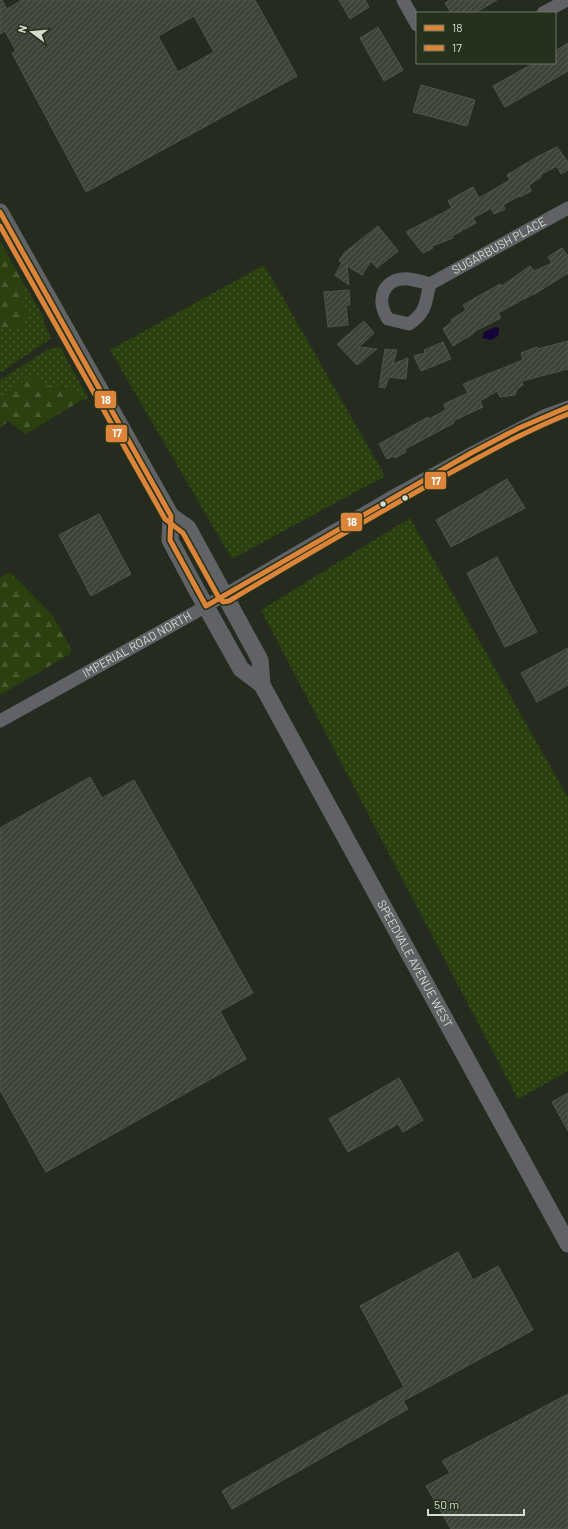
<svg xmlns="http://www.w3.org/2000/svg" width="568" height="1529" font-family="Barlow,sans-serif">
<style>
.grass{fill:url(#grass-dots)}
.forest{fill:url(#forest-firs)}
.water{fill:#150539}
.building{fill:url(#building-hatch);stroke:#4f554a;fill-rule:evenodd}
.lines{fill:none;stroke-linecap:round;stroke-linejoin:round}
.minor{stroke:#606267;stroke-width:13}
.major{stroke:#606266;stroke-width:17}
.bus-1-casing{stroke:#25311a;stroke-width:8}
.bus-2-casing{stroke:#25311a;stroke-width:8}
.bus-1{stroke:#dc853a;stroke-width:5}
.bus-2{stroke:#dc853a;stroke-width:5}
.bus-dot{fill:#d5ddcf;stroke:#25311a;stroke-width:1.5}
.labels{text-anchor:middle;stroke-width:3;stroke-linejoin:round;paint-order:stroke}
.street-label{font-size:12px;fill:#d5ddcf;stroke:#25311a}
.line-badge{stroke:#25311a;stroke-width:1.5}
.badge-label{font-size:11px;text-anchor:middle;font-weight:bold;fill:#fff}
</style>
<defs>
<pattern id="grass-dots" width="8" height="8" patternUnits="userSpaceOnUse"><rect width="8" height="8" fill="#2a400e"/><path d="M2 2h.1M6 6h.1" fill="none" stroke="#485b30" stroke-width="1.8" stroke-linecap="round"/></pattern>
<pattern id="forest-firs" width="22" height="20" patternUnits="userSpaceOnUse"><rect width="22" height="20" fill="#2a400e"/><path d="M5 1l3.5 6h-7zM16 11l3.5 6h-7z" fill="#485b30"/></pattern>
<pattern id="building-hatch" width="6" height="6" patternUnits="userSpaceOnUse"><rect width="6" height="6" fill="#3e4339"/><path d="M-1 1l2-2M0 6l6-6M5 7l2-2" fill="none" stroke="#595e55"/></pattern>
</defs>
<rect width="100%" height="100%" fill="#252c1f"/>
<path class="grass" d="M264,265L385,476L232,559L110,350Z
M23,282L45,320L43,321L51,338L0,373V329L4,328L22,302Z
M56,347H60L88,398L80,401L72,390L58,386H47L32,375L0,397V380L47,350Z
M410,518L568,798V1071L518,1099L261,610Z"/>
<path class="forest" d="M0,241L23,282L22,302L29,314L22,327L0,329Z
M32,374L47,386H58L72,390L80,401L26,434L8,421L0,428V397Z
M10,572L53,616L71,649L70,654L0,695V578Z"/>
<path class="water" d="M495,327L499,328L498,336L491,340L482,338L484,332Z"/>
<path class="building" d="M0,0H2L7,9L22,0H255L297,76L86,192L12,53L16,51L5,31L0,34ZM194,16L214,52L178,72L158,36Z
M339,0H365L369,7L350,19Z
M450,0H497L475,13H451L445,3Z
M378,27L403,70L384,81L360,38Z
M568,43V71L505,107L493,86L534,63H555V51Z
M421,85L475,100L467,126L413,112Z
M557,147L568,162V170L561,174L557,166L540,175L541,177L529,185L531,191L520,197L519,196L503,205L505,209L494,214L491,208L473,218L476,223L452,236L453,238L432,246L433,248L423,253L406,232L452,208L448,201L473,187L479,198L510,180L507,175L535,158Z
M378,226L398,251L377,268L371,261L362,275L347,266L349,285L335,275L342,263L339,261L344,253Z
M562,248L568,256V273L533,295V294L498,313L501,318L473,332L474,333L453,346L443,329L452,322L451,320L466,310L463,305L500,284L502,286L530,266L534,271L552,263L548,257Z
M349,290L350,305H346L348,325L328,327L324,292Z
M364,321L374,333L359,347L377,349L357,365L337,344Z
M568,341V369L522,381L523,385L517,389L515,395L500,397L497,391L480,401L483,407L453,421L454,423L405,449L406,452L395,458L393,456L387,459L379,444L428,417L429,419L446,410L444,404L468,393L463,384L523,360L521,353L537,347L538,349Z
M443,342L451,359L421,371L414,356L425,353L424,350Z
M385,349L397,350L393,364L408,358L406,379L389,377L385,388L379,387Z
M507,479L525,508L451,547L436,520Z
M99,514L131,574L91,596L59,535Z
M497,557L537,632L505,647L467,573Z
M568,648V685L537,702L521,673Z
M90,777L102,798L134,780L253,993L220,1011L246,1059L46,1172L0,1090V828Z
M399,1078L423,1120L403,1132L398,1124L348,1152L329,1119Z
M568,1093V1131L552,1102Z
M458,1252L473,1280L498,1266L533,1330L403,1401L408,1409L232,1509L222,1491L404,1387L360,1306Z
M568,1394V1529H451L426,1486L450,1473L442,1461Z"/>
<g class="lines">
<g class="minor">
<path d="M403,0L417,25"/>
<path d="M543,13L567,0"/>
<path id="s1" d="M430,284C425,303 427,312 409,324L388,319C375,300 383,277 409,279C416,280 423,282 430,284L568,208"/>
<path id="s2" d="M0,721L194,613L390,498L474,452L546,415L568,407"/>
</g>
<g class="major">
<path id="s3" d="M0,212L171,516L188,528L260,660L262,685L568,1244"/>
<path d="M171,516L170,540L195,587L241,669L262,685"/>
</g>
<defs>
<path id="bus-1" d="M0,212L171,516L170,540L206,606L471,453L519,428L568,407"/>
<path id="bus-2" d="M0,226L165,519L183,533L219,598L223,602L229,601C299,559 370,518 441,478C483,455 523,432 568,414"/>
</defs>
<use href="#bus-1" class="bus-1-casing"/>
<use href="#bus-2" class="bus-2-casing"/>
<use href="#bus-1" class="bus-1"/>
<use href="#bus-2" class="bus-2"/>
</g>
<g class="bus-dot">
<circle cx="405" cy="498" r="3.5"/>
<circle cx="383" cy="504" r="3.5"/>
</g>
<g class="labels">
<g class="street-label">
<text dy="4" stroke="none"><textPath href="#s1" startOffset="228">SUGARBUSH PLACE</textPath></text>
<text dy="4" stroke="none"><textPath href="#s2" startOffset="157">IMPERIAL ROAD NORTH</textPath></text>
<text dy="4" stroke="none"><textPath href="#s3" startOffset="863">SPEEDVALE AVENUE WEST</textPath></text>
</g>
</g>
<g class="line-badge">
<rect x="94" y="390" width="23" height="19" rx="4" fill="#dc853a"/>
<rect x="105" y="424" width="23" height="19" rx="4" fill="#dc853a"/>
<rect x="424" y="471" width="23" height="19" rx="4" fill="#dc853a"/>
<rect x="340" y="512" width="23" height="20" rx="4" fill="#dc853a"/>
</g>
<g class="badge-label">
<text x="106" y="404">18</text>
<text x="117" y="437">17</text>
<text x="436" y="485">17</text>
<text x="352" y="526">18</text>
</g>
<rect x="416" y="12" width="140" height="52" fill="#25311a" stroke="#6b7662"/>
<rect x="424" y="25" width="20" height="6" fill="#dc853a" stroke="#6b7662"/>
<text x="452" y="32" font-size="12" fill="#d5ddcf">18</text>
<rect x="424" y="45" width="20" height="6" fill="#dc853a" stroke="#6b7662"/>
<text x="452" y="52" font-size="12" fill="#d5ddcf">17</text>
<g transform="translate(32 32) rotate(286)" stroke="#25311a" stroke-width="3" paint-order="stroke">
<path d="M0-3L7 15L0 10L-7 15Z" fill="#d5ddcf"/>
<text y="-6" font-size="11" font-weight="bold" text-anchor="middle" fill="#d5ddcf">N</text>
</g>
<path d="M428 1509v6h96v-6" fill="none" stroke="#d5ddcf" stroke-width="2"/>
<text x="434" y="1509" font-size="12" fill="#d5ddcf" stroke="#25311a" stroke-width="3" paint-order="stroke">50 m</text>
</svg>
